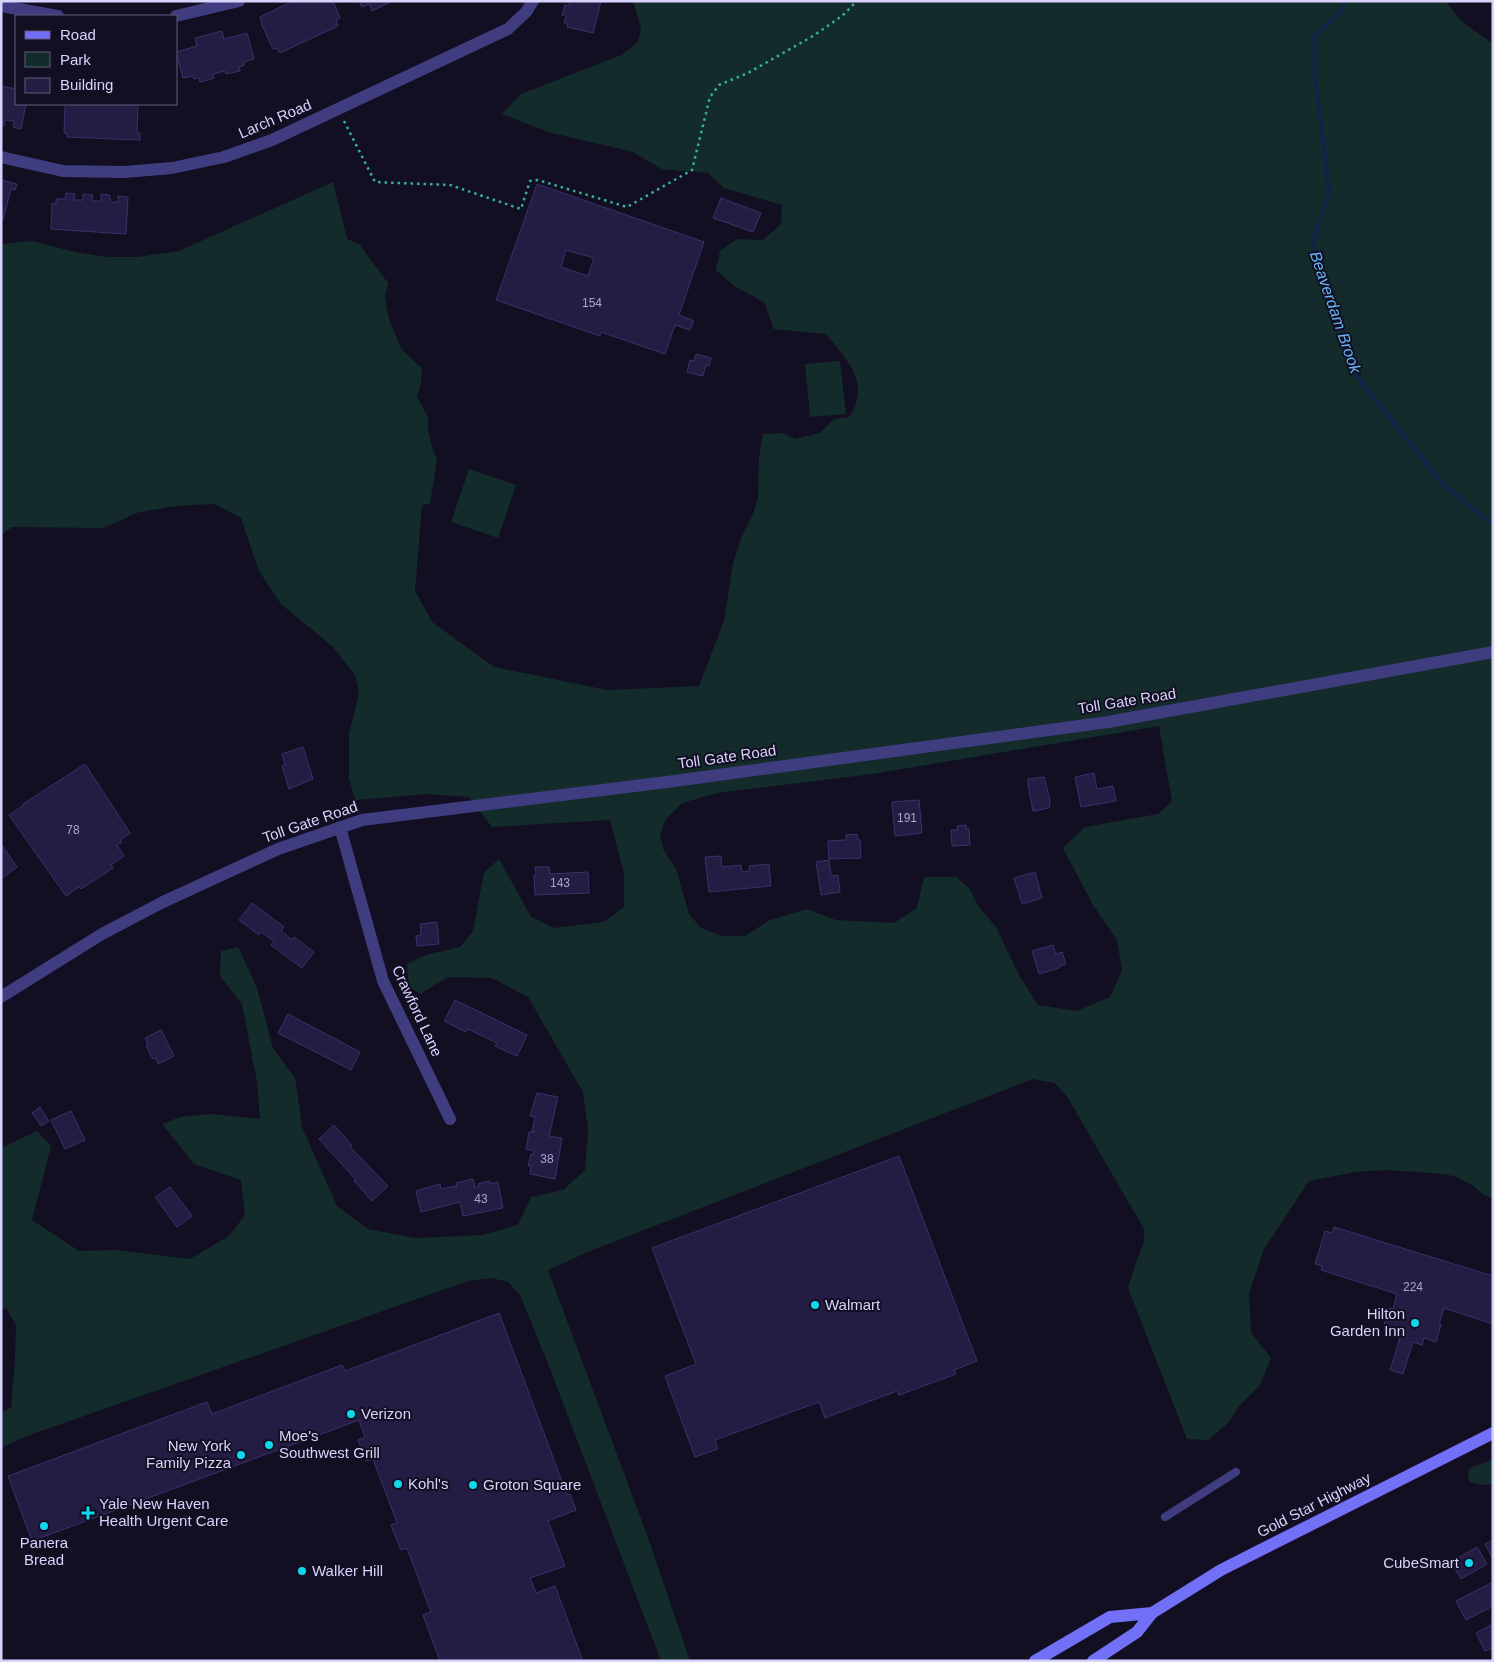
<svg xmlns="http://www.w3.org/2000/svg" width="1494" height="1662" font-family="Helvetica,sans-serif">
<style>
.green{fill:#132c2b;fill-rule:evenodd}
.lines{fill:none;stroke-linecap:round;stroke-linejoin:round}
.stream{stroke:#102545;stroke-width:4.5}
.building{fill:#241c42;stroke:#3c306d;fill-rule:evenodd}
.path{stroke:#35aea6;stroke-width:2.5;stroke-dasharray:2.5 4;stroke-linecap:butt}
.service{stroke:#3f3d7f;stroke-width:8}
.minor{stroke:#3f3d7f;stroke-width:12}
.secondary{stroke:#7270f7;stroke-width:12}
.poi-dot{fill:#0dd8ee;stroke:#120f22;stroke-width:2}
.labels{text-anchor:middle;stroke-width:4;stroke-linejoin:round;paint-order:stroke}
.number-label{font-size:12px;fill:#aba5ce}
.street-label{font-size:15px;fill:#d8d3fd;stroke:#120f22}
.poi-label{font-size:15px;fill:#d8d3fd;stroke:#120f22;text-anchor:start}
.water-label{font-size:16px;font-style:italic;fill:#67b4f6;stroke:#120f22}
</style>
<rect width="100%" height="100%" fill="#120f22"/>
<path class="green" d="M633,1H1446L1461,21L1493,44V1198L1484,1195L1472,1185L1454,1176L1433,1173L1386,1170L1355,1172L1309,1181L1264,1249L1249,1293L1251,1333L1271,1358L1260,1385L1240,1405L1228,1423L1208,1440L1187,1439L1128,1288L1136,1262L1144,1242V1229L1068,1098L1055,1083L1033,1079L590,1251L548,1270L646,1532L690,1661H661L549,1366L520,1295L508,1282L492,1278L468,1281L27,1436L1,1448V1413L11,1407L15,1361L16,1325L6,1308L1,1309V1148L37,1131L51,1146L32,1220L79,1251L116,1250L190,1259L229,1236L245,1215L241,1180L194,1164L162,1124L180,1117L212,1114L260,1119L257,1082L242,1004L220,976L221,951L238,947L257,988L273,1048L295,1078L302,1127L337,1206L368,1229L416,1238L482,1235L518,1225L531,1197L563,1190L585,1170L588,1130L583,1092L528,997L492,978L448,977L420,994L409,987L407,964L426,955L460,947L473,931L484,873L499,859L531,917L554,928L604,922L624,907V873L610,820L492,827L469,797L427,794L355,800L349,778V734L359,693L355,675L333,647L281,604L259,571L241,518L215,504L192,505L168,507L136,513L104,528L12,527L1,535V244L32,241L75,252L106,257H137L179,251L333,182L347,239L359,244L388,283L385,297L389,320L402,350L422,368L421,383L417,397L428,417V430L433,451L437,458L430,504L422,505L415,591L432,622L494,667L607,690L699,686L724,621L733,563L742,536L754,512L758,497L759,457L763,434L783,433L795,439L820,433L834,419L849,417C872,382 847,361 826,334L774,329L764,302L734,286L716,270L720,251L737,239L763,240L781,224L782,205L724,188L708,173L662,169L633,152L548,132L502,114L521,94L621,55L638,42L641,28ZM1159,726L1172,801L1158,814L1085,827L1063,848L1093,905L1117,940L1122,971L1110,997L1077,1011L1038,1005L1019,975L996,927L979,907L969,888L956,877H924L917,908L894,923L836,920L807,909L770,920L745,936H721L700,927L689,914L676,869L663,849L660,834L666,819L682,803L717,793L872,774Z
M840,361L846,414L810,417L805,364Z
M469,469L516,485L498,538L451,522Z
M1493,1459V1484L1482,1485L1469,1482L1468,1471L1470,1468Z"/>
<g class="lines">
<path class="stream" d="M1345,1L1341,12L1315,35V75L1329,192L1313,243L1359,379L1443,484L1493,525"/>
</g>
<path class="building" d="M293,1H333L340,18L336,20L338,26L280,53L277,48L273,49L261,23L262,22L260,17Z
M359,1H392L372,11L369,4L362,7Z
M570,1H601L593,33L567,27L568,23H564L566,16L562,15L565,5L569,6Z
M222,31L224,39L247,33L254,59L244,62V65L239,67L240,71L226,74L225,71L213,74L214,78L200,82L199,78L194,79L193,76L183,78L176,52L197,46L195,38Z
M1,86L16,89V104H26L21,129L13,127L14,121L5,120L4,126L1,125Z
M65,104H138L137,133H140V140L67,137V133H64Z
M1,180L17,184L15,190L11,189L3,220H1Z
M537,184L704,242L679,315L694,321L690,330L675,325L665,354L601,332L600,336L496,300ZM566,250L594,258L588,276L561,267Z
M66,193L75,194L74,200H83V194L93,195L92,201H101V194L110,195V202H118V196L128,197L126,234L51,229L52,203L56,204V199H65Z
M721,198L761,213L753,232L713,218Z
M696,354L711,358L709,366L706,365L703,376L687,372L690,360L694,361Z
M303,747L313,779L289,789L282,766L285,765L282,754Z
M85,764L130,833L120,840L122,842L117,845L124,856L111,865L113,868L81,889L79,887L66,896L9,815L24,805L23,804Z
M1094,773L1097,789L1113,786L1116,801L1081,807L1075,777Z
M1044,777L1050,801L1049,808L1033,811L1028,785V779Z
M919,800L922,833L895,836L892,802Z
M966,825V829H969L970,845L952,846L951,830H958L957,826Z
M857,834L858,840H860L861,858L829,859L828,841L846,840V835Z
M1,844L17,867L1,879Z
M721,856L722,867L741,865L742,872L750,871L749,866L769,864L771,886L709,892L705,857Z
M829,860L831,876L838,875L840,892L821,895L816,862Z
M535,867H549L550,874L588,872L589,893L535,895L534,875H536Z
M1035,872L1042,898L1022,904L1014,878Z
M252,903L284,927L281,931L292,940L294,937L314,952L302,968L271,945L274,941L261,932L259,935L239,920Z
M437,922L439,944L417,946L416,936L421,935L420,924Z
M1053,945L1056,954L1062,952L1066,964L1060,966L1059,968L1039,974L1032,951Z
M455,1000L527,1035L517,1056L495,1046L497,1043L468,1029L466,1032L444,1021Z
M288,1014L360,1052L351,1070L278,1033Z
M161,1030L174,1056L158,1064L156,1058L153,1059L146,1046L148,1044L145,1038Z
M537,1093L558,1097L549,1136L562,1138L555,1179L530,1174L531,1166H528L531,1154L533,1155L534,1151L526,1149L529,1132H535L532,1131L535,1117L530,1116Z
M40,1107L49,1121L41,1126L32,1113Z
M71,1111L85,1140L65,1149L51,1120Z
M334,1125L352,1145L350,1147L388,1186L372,1201L354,1181L356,1180L319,1139Z
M899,1156L977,1361L954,1370L956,1374L899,1395L897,1391L825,1418L819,1402L715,1440L718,1449L695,1457L665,1376L696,1364L652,1248Z
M473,1179L475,1187H479L478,1184L490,1181V1184L498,1182L503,1208L463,1216L460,1202L421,1212L416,1191L440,1184L441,1189L455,1186L457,1188L456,1183Z
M170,1187L192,1216L177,1227L155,1197Z
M1334,1227L1493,1276V1324L1444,1308L1439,1324H1441L1436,1342L1424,1338L1422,1345L1413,1342L1403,1374L1390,1370L1400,1338L1391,1336L1394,1328L1384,1325L1389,1308L1393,1309L1397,1294L1321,1270L1322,1266L1315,1264L1325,1231L1332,1233Z
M499,1313L567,1495L570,1494L576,1510L548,1521L565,1566L530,1578L536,1593L555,1586L583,1661H440L423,1615L431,1612L407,1548L401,1550L391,1525L397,1523L373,1459L366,1461L358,1440L365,1437L359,1420L32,1541L8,1476L207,1402L212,1414L342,1365L345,1371Z
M1493,1540V1559L1485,1544Z
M1477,1547L1487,1564L1461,1579L1451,1562Z
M1493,1582V1606L1466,1620L1456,1601Z
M1493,1624V1648L1485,1651L1476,1633Z"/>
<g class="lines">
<path class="path" d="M344,121L375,182L450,185L521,209L530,181L538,180L627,207L692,170L710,97L719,85L748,73L813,36L842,16L857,1"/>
<path class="service" d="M1165,1517L1236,1472"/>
<path class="minor" d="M1,6L58,16
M176,16L239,1
M1,157L63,171L124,172L172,168L224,157L272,140L508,29L526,12L533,1
M340,827L383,981L450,1119
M1,997L102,934L163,902L278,849L362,820L667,782L1108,722L1493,652"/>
<path class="secondary" d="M1035,1661L1110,1617L1152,1613
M1093,1661L1137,1632L1152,1613L1221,1570L1493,1433"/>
</g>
<g class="poi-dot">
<circle cx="815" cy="1305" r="5"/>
<circle cx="1415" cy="1323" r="5"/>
<circle cx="351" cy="1414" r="5"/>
<circle cx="269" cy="1445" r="5"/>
<circle cx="241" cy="1455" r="5"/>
<circle cx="398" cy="1484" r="5"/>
<circle cx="473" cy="1485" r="5"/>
<path d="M85.5 1505.5h5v5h5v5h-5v5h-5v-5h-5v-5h5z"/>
<circle cx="44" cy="1526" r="5"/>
<circle cx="1469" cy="1563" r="5"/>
<circle cx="302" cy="1571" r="5"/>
</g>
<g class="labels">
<g class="number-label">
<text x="592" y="307">154</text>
<text x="907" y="822">191</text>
<text x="73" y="834">78</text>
<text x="560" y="887">143</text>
<text x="547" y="1163">38</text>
<text x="481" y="1203">43</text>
<text x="1413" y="1291">224</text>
</g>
<g class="street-label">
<text transform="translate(275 119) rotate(-23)" y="5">Larch Road</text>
<text transform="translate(1127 701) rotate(-9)" y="5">Toll Gate Road</text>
<text transform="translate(727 757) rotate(-8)" y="5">Toll Gate Road</text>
<text transform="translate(310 822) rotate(-19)" y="5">Toll Gate Road</text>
<text transform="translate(417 1011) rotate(65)" y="5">Crawford Lane</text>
<text transform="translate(1314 1505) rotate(-27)" y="5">Gold Star Highway</text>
</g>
<g class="poi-label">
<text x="825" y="1310">Walmart</text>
<text x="1405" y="1319" text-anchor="end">Hilton<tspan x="1405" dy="17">Garden Inn</tspan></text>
<text x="361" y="1419">Verizon</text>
<text x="279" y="1441">Moe's<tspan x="279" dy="17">Southwest Grill</tspan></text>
<text x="231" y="1451" text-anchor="end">New York<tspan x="231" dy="17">Family Pizza</tspan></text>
<text x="408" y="1489">Kohl's</text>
<text x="483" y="1490">Groton Square</text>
<text x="99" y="1509">Yale New Haven<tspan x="99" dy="17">Health Urgent Care</tspan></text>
<text x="44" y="1548" text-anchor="middle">Panera<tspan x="44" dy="17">Bread</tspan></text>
<text x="1459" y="1568" text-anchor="end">CubeSmart</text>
<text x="312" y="1576">Walker Hill</text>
</g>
<g class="water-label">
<text transform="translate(1336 312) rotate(71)" y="6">Beaverdam Brook</text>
</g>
</g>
<rect width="1494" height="1662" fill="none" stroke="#d8d3fd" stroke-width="5"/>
<rect x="15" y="15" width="162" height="90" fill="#120f22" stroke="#615d7a"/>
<rect x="25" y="31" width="25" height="8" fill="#7270f7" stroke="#615d7a"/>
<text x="60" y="40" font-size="15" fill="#d8d3fd">Road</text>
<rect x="25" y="52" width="25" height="15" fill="#132c2b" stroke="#615d7a"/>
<text x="60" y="65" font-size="15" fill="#d8d3fd">Park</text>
<rect x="25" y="78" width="25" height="15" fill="#241c42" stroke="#615d7a"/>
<text x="60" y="90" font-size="15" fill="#d8d3fd">Building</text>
</svg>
